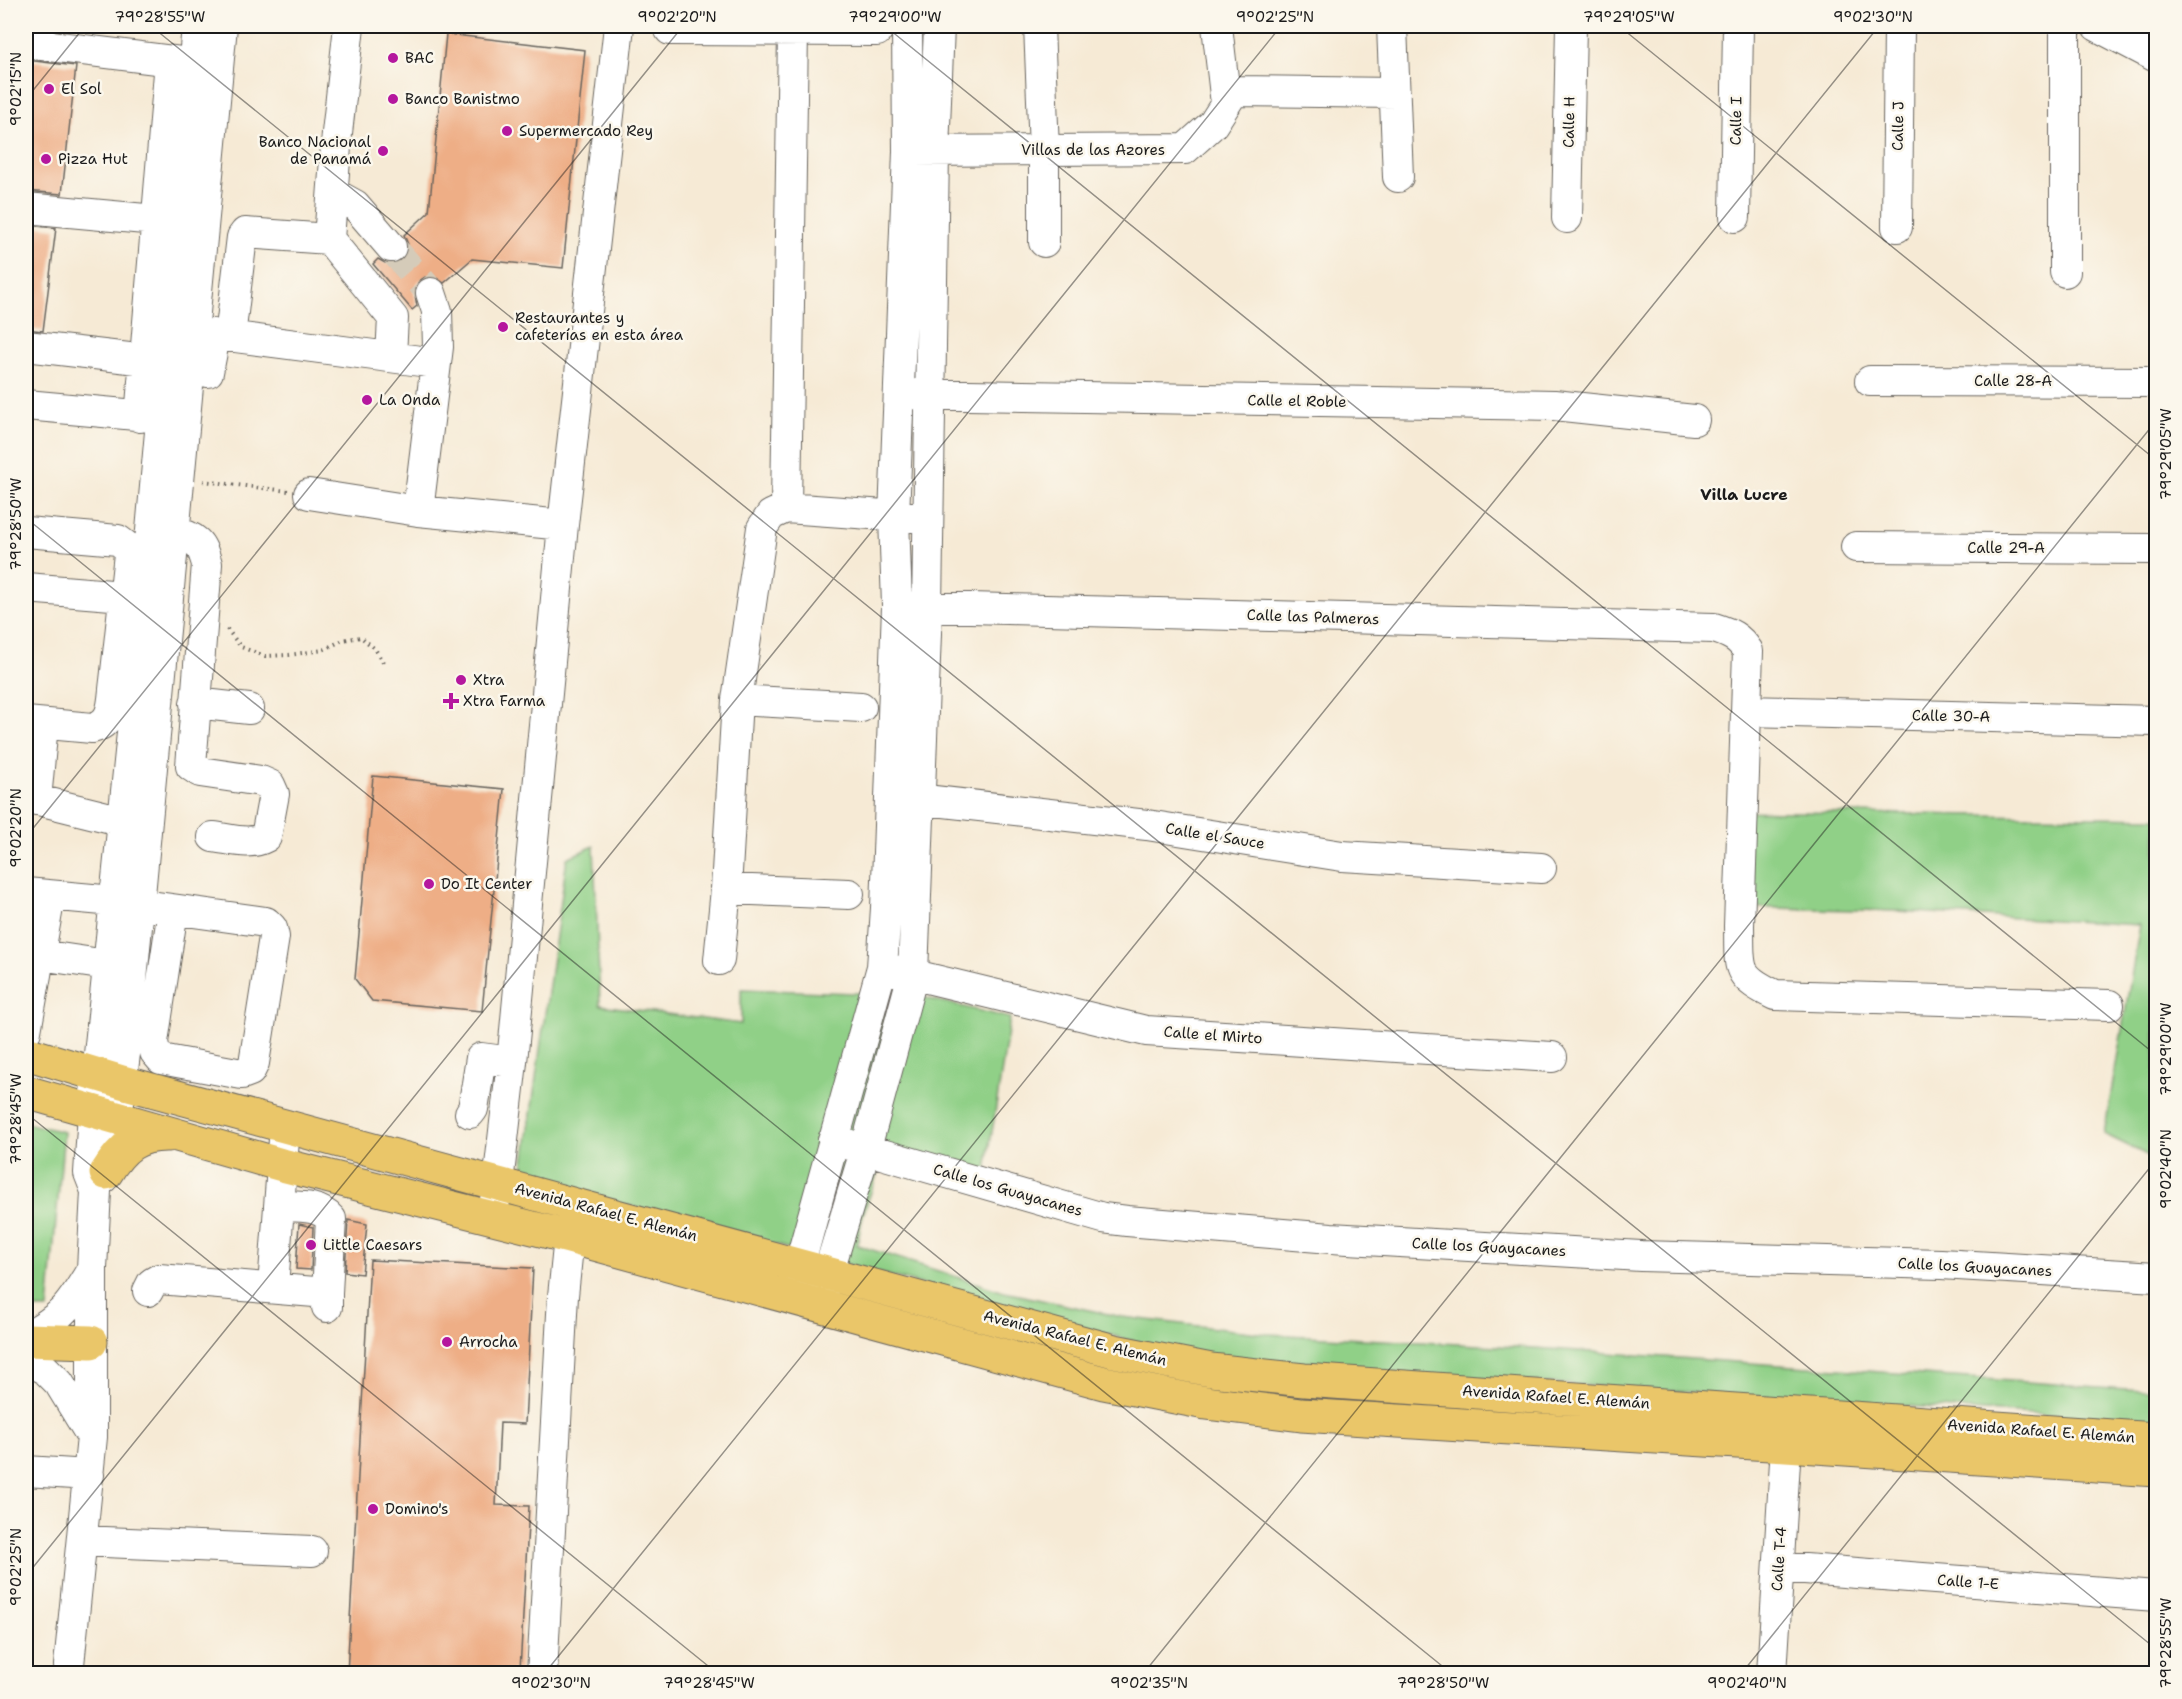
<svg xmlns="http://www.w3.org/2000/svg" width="2182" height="1699" font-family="'Shantell Sans',sans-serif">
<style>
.green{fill:#90d087;stroke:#567652;stroke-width:1.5}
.building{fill:#eeae86}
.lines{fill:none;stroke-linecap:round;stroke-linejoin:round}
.minor-tunnel{stroke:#d5cbb9;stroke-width:30;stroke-dasharray:30 15;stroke-linecap:butt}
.minor-casing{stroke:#68645d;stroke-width:32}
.major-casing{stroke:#68645d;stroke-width:35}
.path{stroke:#68645d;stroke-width:4;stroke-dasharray:1.5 4.5;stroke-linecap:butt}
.minor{stroke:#fff;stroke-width:30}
.major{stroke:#eac669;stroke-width:33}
.ticks{fill:none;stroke:#1c1c1c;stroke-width:1.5;stroke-opacity:0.45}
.poi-dot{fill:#b5179e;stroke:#fbf7ec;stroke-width:2}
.labels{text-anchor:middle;stroke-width:5;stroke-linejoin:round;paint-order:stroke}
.poi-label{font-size:15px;fill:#1c1c1c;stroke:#fbf7ec;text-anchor:start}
.street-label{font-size:15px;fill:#1c1c1c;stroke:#fbf7ec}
.neighbourhood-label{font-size:16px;font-weight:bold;fill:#1c1c1c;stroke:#fbf7ec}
.neatline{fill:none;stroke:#1c1c1c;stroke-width:2}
.ticks-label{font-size:15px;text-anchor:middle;fill:#1c1c1c}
</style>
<rect width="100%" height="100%" fill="#fbf7ec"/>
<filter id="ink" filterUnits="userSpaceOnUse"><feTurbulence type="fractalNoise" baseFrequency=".0167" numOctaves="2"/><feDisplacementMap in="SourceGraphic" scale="12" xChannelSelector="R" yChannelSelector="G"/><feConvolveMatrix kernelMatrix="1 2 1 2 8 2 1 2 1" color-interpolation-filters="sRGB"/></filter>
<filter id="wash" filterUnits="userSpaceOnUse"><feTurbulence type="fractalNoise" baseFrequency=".008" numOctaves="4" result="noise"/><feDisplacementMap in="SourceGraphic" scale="24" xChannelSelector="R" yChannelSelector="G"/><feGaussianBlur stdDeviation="1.35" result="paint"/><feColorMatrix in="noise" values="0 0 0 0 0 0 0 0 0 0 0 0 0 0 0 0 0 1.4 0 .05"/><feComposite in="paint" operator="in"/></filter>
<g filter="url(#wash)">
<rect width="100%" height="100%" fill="#f6ead5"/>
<path class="green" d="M1730,811L2156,818L2155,1159L2104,1134L2140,925L1896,911L1730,907Z
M594,846L600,1005L741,1024V989L914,995L1010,1018L983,1189L881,1163L863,1215L857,1245L1004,1292L1122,1317L1267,1334L1535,1348L2156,1391V1422L1325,1369L1200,1359L522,1177L567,858Z
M26,1123L64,1132L48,1309H26Z"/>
<g id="blocks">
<path class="building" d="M446,34L585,50L563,268L472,259L444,283L434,276L425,277L419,281L414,290L417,306L412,310L373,264L378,259L385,263L394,264L403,260L407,253L408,244L404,235L429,212Z
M26,60L76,66L62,194L26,191Z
M26,225L56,228L43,331L26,329Z
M373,776L504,789L482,1011L372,1001L355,979Z
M348,1220L367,1224L362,1274L345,1272Z
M299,1224L313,1227L311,1270L296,1269Z
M370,1260L533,1268L525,1424L500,1423L496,1505L529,1506L520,1670H512V1674H347Z"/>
</g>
</g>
<g filter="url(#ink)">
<use href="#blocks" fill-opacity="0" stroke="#68645d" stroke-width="1.5"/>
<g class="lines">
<path class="minor-tunnel" d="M391,247L431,293"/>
<defs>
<path id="minor" d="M349,26L337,133L329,239L393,318L391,356
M1039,26L1044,150V242
M1217,26L1226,104
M1392,26L1398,177
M2097,26L2156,57
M670,30L877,31
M26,43L189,63
M914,151L1185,149L1213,124L1234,91L1395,93
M333,193L355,205L391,247
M26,208L156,220
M1735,217L1738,26
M1567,218L1571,26
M1897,227L1899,26
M2065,272V26
M230,337L242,237L245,233L329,239
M26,346L146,360
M208,372L212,352V334L436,363
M1870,381L2156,382
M911,394L1554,405L1694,420
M26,405L180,419
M140,417L170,61
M309,494L418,511L563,525
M786,508L793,30
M418,511L438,347L437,311L431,293
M174,531C197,539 200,540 207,564L191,766L200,772L261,781L270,785L274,794L266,837C250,846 231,839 213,837
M26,532L118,540L126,546L129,554L115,681L157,685
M1856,547L2156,549
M26,588L124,596
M897,606L1714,628C1730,633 1739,637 1748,651L1739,926C1740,969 1734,975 1775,995L2109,1005
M737,700L861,707
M195,703L249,709
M1746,711L2156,721
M26,722L92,728C115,723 112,701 115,681
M26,797L123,821
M899,797L1147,825L1342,856L1541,868
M36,800L43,724
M726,889L849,894
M26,893L114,901L266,922L272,928L274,937L254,1063L250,1071L242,1074L161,1059L155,1052L153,1042L173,910
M26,953L107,965
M719,960L726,889L737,700L762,528L771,515L786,508L913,517
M894,970L1146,1031L1552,1057
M26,1031L50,896
M470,1113L473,1109L481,1058L512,1062
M833,1140L1103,1218L1127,1221L1331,1238L1641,1256L1941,1264L2156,1277
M103,1178L117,1118L125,1054L222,26
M279,1206C297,1207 318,1204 331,1219L327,1293
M492,1217L498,1183L512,1062L563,525L619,26
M273,1287L285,1126
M793,1288L882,967L886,908L897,606L894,517L908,151L907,26
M148,1291L152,1283L159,1279L327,1293V1307
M821,1297L866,1148L913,974L927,607L934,151L939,26
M26,1336C63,1318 72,1303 92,1269
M26,1359L45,1369L59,1383L92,1437
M26,1471L89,1475
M82,1541L312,1551
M1779,1567L2156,1596
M69,1665L92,1437V1269L96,1191L89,1173L93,1113L137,684L197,26
M542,1674L563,1296L569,1237
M1772,1674L1786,1445"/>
<path id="major" d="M26,1053L122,1082L1114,1351L1211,1370L1304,1380L2156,1439
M26,1092L282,1165L569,1237L1104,1383L1206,1403L1301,1415L1786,1445L2156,1470
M106,1173C122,1147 137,1134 169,1135
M26,1340L91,1342"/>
</defs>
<use href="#minor" class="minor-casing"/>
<use href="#major" class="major-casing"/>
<path class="path" d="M203,481L288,491
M227,629L241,647L265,656L289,655L323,650L343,640L361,637L375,649L384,664"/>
<use href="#minor" class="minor"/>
<use href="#major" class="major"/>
</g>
</g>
<path class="ticks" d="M151,26L2156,1649M885,26L2156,1055M1619,26L2156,460M26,99L85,26M26,518L1452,1674M26,837L683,26M26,1113L718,1674M26,1576L1281,26M544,1674L1879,26M1143,1674L2156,421M1741,1674L2156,1160"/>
<g class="poi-dot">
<circle cx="393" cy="58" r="6"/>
<circle cx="49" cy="89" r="6"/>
<circle cx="393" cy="99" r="6"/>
<circle cx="507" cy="131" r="6"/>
<circle cx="383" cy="151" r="6"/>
<circle cx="46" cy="159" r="6"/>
<circle cx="503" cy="327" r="6"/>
<circle cx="367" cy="400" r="6"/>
<circle cx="461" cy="680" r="6"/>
<path d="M448 692h6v6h6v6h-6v6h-6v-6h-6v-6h6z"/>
<circle cx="429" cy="884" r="6"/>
<circle cx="311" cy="1245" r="6"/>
<circle cx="447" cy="1342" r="6"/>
<circle cx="373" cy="1509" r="6"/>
</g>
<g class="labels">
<g class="poi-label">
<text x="405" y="63">BAC</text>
<text x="61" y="94">El Sol</text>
<text x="405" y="104">Banco Banistmo</text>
<text x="519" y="136">Supermercado Rey</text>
<text x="371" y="147" text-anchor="end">Banco Nacional<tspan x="371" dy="17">de Panamá</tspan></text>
<text x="58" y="164">Pizza Hut</text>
<text x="515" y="323">Restaurantes y<tspan x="515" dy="17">cafeterías en esta área</tspan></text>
<text x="379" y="405">La Onda</text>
<text x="473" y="685">Xtra</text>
<text x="463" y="706">Xtra Farma</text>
<text x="441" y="889">Do It Center</text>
<text x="323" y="1250">Little Caesars</text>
<text x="459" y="1347">Arrocha</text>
<text x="385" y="1514">Domino's</text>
</g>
<g class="street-label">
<text transform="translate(1736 121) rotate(-89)" y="5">Calle I</text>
<text transform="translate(1569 122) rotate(-89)" y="5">Calle H</text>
<text transform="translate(1898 126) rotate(-89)" y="5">Calle J</text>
<text x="1093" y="155">Villas de las Azores</text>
<text x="2013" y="386">Calle 28-A</text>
<text transform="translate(1297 401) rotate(1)" y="5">Calle el Roble</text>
<text x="2006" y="553">Calle 29-A</text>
<text transform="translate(1313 617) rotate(2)" y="5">Calle las Palmeras</text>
<text transform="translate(1951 716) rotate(1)" y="5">Calle 30-A</text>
<text transform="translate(1215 836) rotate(9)" y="5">Calle el Sauce</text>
<text transform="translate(1213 1035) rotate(4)" y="5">Calle el Mirto</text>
<text transform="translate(1008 1190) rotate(16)" y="5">Calle los Guayacanes</text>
<text transform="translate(606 1212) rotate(15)" y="5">Avenida Rafael E. Alemán</text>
<text transform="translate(1489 1247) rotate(3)" y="5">Calle los Guayacanes</text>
<text transform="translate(1975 1267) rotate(3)" y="5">Calle los Guayacanes</text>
<text transform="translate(1075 1338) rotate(14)" y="5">Avenida Rafael E. Alemán</text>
<text transform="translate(1556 1397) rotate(4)" y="5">Avenida Rafael E. Alemán</text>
<text transform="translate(2041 1431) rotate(4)" y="5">Avenida Rafael E. Alemán</text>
<text transform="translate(1779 1559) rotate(-86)" y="5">Calle T-4</text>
<text transform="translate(1968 1582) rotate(4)" y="5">Calle 1-E</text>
</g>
<g class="neighbourhood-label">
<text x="1744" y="500">Villa Lucre</text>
</g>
</g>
<rect width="2182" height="1699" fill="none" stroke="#fbf7ec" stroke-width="66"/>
<rect x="33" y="33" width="2116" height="1633" class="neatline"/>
<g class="ticks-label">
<text x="160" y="22">79°28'55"W</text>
<text x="677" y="22">9°02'20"N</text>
<text x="895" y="22">79°29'00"W</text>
<text x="1275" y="22">9°02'25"N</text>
<text x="1629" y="22">79°29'05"W</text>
<text x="1873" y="22">9°02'30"N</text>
<text transform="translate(16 89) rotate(-90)" y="5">9°02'15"N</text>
<text transform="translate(2166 454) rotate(-90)" y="5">79°29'05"W</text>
<text transform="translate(16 524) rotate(-90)" y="5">79°28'50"W</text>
<text transform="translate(16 828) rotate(-90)" y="5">9°02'20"N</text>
<text transform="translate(2166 1049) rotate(-90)" y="5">79°29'00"W</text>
<text transform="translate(16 1119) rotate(-90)" y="5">79°28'45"W</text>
<text transform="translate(2166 1169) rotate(-90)" y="5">9°02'40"N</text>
<text transform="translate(16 1567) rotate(-90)" y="5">9°02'25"N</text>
<text transform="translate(2166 1643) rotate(-90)" y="5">79°28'55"W</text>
<text x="551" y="1688">9°02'30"N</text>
<text x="709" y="1688">79°28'45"W</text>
<text x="1149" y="1688">9°02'35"N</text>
<text x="1443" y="1688">79°28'50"W</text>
<text x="1747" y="1688">9°02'40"N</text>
</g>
</svg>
